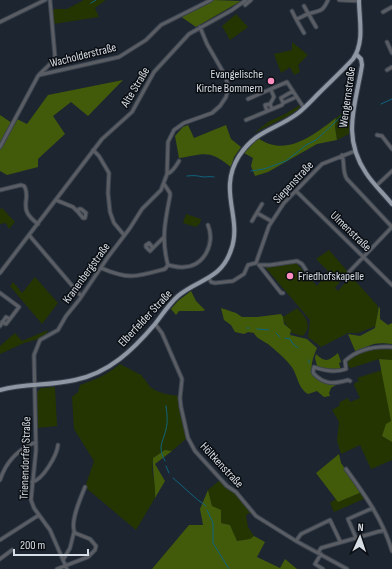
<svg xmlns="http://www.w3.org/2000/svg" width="392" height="569" font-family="'Sofia Sans Condensed',sans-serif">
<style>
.green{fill:#253502}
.forest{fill:#425b0a}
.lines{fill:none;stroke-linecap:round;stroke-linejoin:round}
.stream{stroke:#10647e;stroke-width:1}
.minor-casing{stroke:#3a424d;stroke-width:5}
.major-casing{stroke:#3a424d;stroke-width:6}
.minor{stroke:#5a5e64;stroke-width:3}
.major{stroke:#8e97a3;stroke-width:4}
.poi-dot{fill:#fd8ebf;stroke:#0a0e13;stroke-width:1.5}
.labels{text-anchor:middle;stroke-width:3;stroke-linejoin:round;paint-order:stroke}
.street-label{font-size:12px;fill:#d7dde4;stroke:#0a0e13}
.poi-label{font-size:12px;fill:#d7dde4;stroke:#0a0e13;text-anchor:end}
</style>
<rect width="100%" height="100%" fill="#1c2530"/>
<path class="green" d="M84,0H106L95,8L99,17L53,24L52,9H67Z
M236,14L248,27L230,40L222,26Z
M292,42L308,55L298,65L300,72L294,75L290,67L281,73L274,54L292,50Z
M300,105L299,109L288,116L254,133L268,122L285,114Z
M348,109H350L349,125V134L337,140L335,127L336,118Z
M2,208L15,222L9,229L6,223L0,224V209Z
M186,214L201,219L200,223L196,227L183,223Z
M329,250L348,272L335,288L338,291L351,276L377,305L378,308L376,326L358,333H348L321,347L308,337L310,320L265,267L296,263L317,286L328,271L316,259Z
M35,277L58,303L42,324L10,286L13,282L22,293Z
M297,308C305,317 313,324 303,336L292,333C289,326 285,327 283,317Z
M48,330L45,337L24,343L0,354V346L15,333L22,341Z
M370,348H392V360L379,359L351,368L346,365C350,355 361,352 370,348Z
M120,364L143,376L142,377C146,380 147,383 150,387C158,393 169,395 179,396L187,438L172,451L165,450L153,458L152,470L156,490L155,498L136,530L85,487L94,461L74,429L72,397L78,392L80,385C95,380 108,374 120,364Z
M382,370L391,421L382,436L392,442V460L371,469L360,445L341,454L337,440L339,422L332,410L339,406L340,402L348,398L350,402L360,398L354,385L355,383L359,381L357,378Z
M55,387L57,426L37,428V392L41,388Z
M220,480L236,493L254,515L249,513L246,515L248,527L254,536L250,539L237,541L230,525L221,523L212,506L208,490Z
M362,492L366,498L334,512L330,503L336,499L338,502Z"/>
<path class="forest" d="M212,0L241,1L196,27L180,16L202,7Z
M123,80L88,116L71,102L53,116L65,134L38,159V167L7,175L0,171V115L12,123L15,118L27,124L48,95Z
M336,118L335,127L337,140L317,144L268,172L255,176L251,166L253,158L244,153L258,138C286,158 313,135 336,118Z
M188,125L194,138L226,125L231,139L241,147L234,157L231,167C209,149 205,154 179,158L175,136L183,127Z
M191,291L196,301L205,310L203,311H179L176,315L171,309L178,301Z
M379,306L380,309V319L388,325L392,323V344C374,342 371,344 356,353L348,334L360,336L375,328Z
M221,308L236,313L242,317H257L281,314L283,317L284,324L291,330L290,335L307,339L317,348C307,370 310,382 336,385L331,388L329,393L330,396L324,397L317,391L308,394C297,387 298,375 291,366C285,358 275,350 268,344C262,340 257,339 254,333L248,332L244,334L235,332L231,325L224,320Z
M338,353L341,362L339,363L341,370L330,371L317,366L315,358L316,354C326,363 328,361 338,353Z
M379,359L392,360V442L382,436L386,424L391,421Z
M165,450L172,451L155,464L165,481L155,498C156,485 152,472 153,458Z
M339,454L341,463L362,492L338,502L316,473Z
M208,490L212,506L221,510V523L230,525L237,541L250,539L254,536L265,542L257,557L280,568L285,559L297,569H152L189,525H203L200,509Z"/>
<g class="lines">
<path class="stream" d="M91,3L96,0
M381,104L392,99
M251,171L264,169L286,161L306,145L316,140L348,110L351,106
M187,176C194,175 198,176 204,177C207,177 211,176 214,177
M247,328H249
M257,329L269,330
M276,333L280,337
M285,338L290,339L293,344L298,348
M309,360V363
M165,461C157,446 163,443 166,429C168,422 167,413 166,406
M166,466L169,473
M173,478C184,487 194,498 206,506
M207,510L213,523V543L229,569"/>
<defs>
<path id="minor" d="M339,0L359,1
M245,5L251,0
M304,6L316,27
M292,11L296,19C301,18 304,15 308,14C320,10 322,13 328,0
M383,12L392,7
M296,19L304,33
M0,22L45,0
M387,42L392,53
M387,70L392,67
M39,75L119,57L146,40L161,25L211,0
M248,99L287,82L304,108
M283,103L294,98
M270,104L274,97L271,90
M267,111L265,105L270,104L272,109
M246,120L282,105L283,103L281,98L293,91
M377,135L382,136L392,149
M0,147L38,76C43,70 52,64 55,57L50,0
M93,150L99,156L109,173L108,193L110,212L114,223L124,235
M342,155C345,163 342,172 347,179L392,227
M167,174C173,172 176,166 179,161
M164,184L170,193V196C165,221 161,240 168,265
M376,186L392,171
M0,190L21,185L24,186C30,194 23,204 27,212C29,217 34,221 38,224
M296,191L392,285
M56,200L73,207L78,212
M79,209H81L86,213L85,218H83L78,212Z
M257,213L271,221
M252,221L262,204
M29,235L81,296
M153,248L149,243L146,245V247L150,251L163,238
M256,263L269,226L284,203L322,164L355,151
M168,265C173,266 179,268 184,267C205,266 215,243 208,225
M259,265H270L297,261L302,264L306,270
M259,265L281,293H283
M101,268C129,280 136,277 165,269L168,265
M349,272L392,227
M0,273L102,139L132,112L154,72L189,34L232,10L246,0
M209,278L211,282L215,283L233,281L244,274L248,265L256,263
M0,293L19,307L10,319L6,317L0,326
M2,322L6,324L10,319
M155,324L162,333L182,379L180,398L181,407L188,438L195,451L227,486L236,492L256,516L296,541L347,569
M350,381L348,380C334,384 325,385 314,374L313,372L314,367C325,371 335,373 346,369L345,361C358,349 375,346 392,347
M346,469C365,495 383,520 392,551
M0,480C6,462 18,449 36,442
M32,482C43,480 57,455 58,445
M373,508L348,519L356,538L384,530
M0,540L39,515
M296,541L301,534L330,520L340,541
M318,553L321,548L356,538
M321,554L315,564L323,569
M0,559L12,550
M63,560L70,548L74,532
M57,569L88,557L95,550L96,546L90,539L75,533C69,523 81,497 85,487
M67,569L50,530L34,508L31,500L36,450L34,355L40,340L58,330L66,316L79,300L108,257L130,228L142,209L161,190L167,174L168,142L174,130L184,123L212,113L220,106L226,97L228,89L226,77L207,44L200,27"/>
<path id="major" d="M356,54L361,59L362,65C356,104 341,136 366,173C373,184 383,193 392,204
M0,390C24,383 50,386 75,380C109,373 133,350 155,324C162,315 169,304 178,296C198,279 221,280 231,250C243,218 217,191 239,156C256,130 275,130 297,114C305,108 312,100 319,93C330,82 342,71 353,59C365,42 359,19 359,0"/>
</defs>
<use href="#minor" class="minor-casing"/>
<use href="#major" class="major-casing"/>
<use href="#minor" class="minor"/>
<use href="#major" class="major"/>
</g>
<g class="poi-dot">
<circle cx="271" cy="81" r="4"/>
<circle cx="290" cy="276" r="4"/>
</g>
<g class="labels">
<g class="street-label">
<text transform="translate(83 55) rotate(-14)" y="4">Wacholderstraße</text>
<text transform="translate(135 87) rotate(-59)" y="4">Alte Straße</text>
<text transform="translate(347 97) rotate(-82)" y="4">Wengernstraße</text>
<text transform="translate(293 182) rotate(-47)" y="4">Siepenstraße</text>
<text transform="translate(351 231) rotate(44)" y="4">Ulmenstraße</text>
<text transform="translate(86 273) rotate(-54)" y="4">Kranenbergstraße</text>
<text transform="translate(145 318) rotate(-47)" y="4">Elberfelder Straße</text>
<text transform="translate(25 458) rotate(-88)" y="4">Trienendorfer Straße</text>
<text transform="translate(222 465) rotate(47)" y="4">Höltkenstraße</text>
</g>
<g class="poi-label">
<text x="263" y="78">Evangelische<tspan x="263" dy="14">Kirche Bommern</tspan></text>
<text x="298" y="280" text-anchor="start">Friedhofskapelle</text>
</g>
</g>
<g transform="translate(360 537) rotate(3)" stroke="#0a0e13" stroke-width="3" paint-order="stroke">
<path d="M0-3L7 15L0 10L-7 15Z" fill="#d7dde4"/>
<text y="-6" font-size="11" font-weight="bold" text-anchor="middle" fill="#d7dde4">N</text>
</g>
<path d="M14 549v6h74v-6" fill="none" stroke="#d7dde4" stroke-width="2"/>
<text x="20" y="549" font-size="12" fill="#d7dde4" stroke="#0a0e13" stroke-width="3" paint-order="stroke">200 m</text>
</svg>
